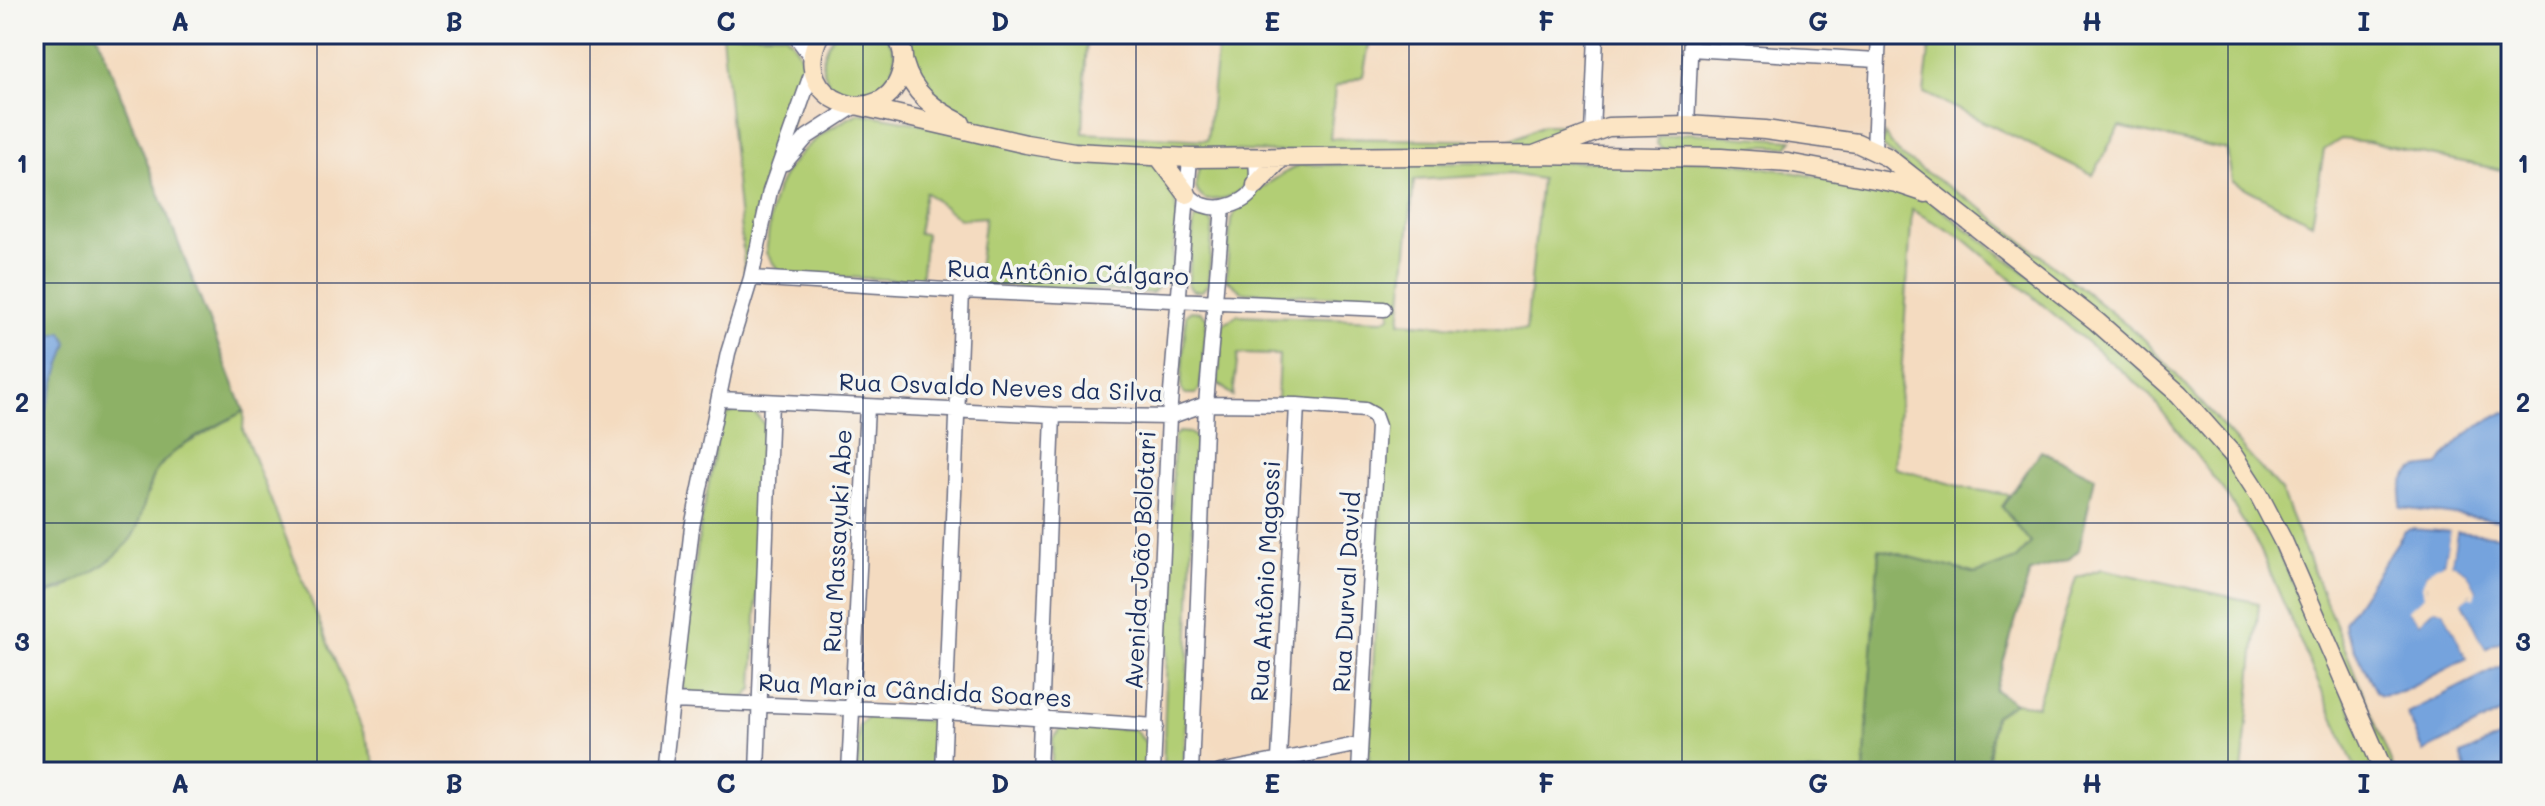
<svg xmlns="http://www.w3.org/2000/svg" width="2545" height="806" font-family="Mali,sans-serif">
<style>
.green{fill:#b2ce74;stroke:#667e69;stroke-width:2;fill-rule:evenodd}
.forest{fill:#8db166;stroke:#547062;stroke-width:2}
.water{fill:#74a3dd;stroke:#48699e;stroke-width:2}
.pier{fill:#f4dbc0}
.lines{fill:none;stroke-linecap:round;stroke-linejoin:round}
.minor-casing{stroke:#676b80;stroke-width:17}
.secondary-casing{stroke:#676b80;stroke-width:21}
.minor{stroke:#fff;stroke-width:14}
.secondary{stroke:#fce5c4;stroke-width:18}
.grid{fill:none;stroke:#1b2f5e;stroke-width:2;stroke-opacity:0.55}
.labels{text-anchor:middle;stroke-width:7;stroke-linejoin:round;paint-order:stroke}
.street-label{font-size:24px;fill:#1b2f5e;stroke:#f6f6f2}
.neatline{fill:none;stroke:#1b2f5e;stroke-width:3}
.grid-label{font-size:26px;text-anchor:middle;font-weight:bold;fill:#1b2f5e}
</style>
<rect width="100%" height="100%" fill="#f6f6f2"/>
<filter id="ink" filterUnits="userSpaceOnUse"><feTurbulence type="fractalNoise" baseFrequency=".0125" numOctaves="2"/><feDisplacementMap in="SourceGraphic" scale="16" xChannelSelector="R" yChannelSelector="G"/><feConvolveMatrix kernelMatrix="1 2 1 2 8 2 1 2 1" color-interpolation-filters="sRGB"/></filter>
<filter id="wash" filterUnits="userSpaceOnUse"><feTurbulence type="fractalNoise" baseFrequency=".006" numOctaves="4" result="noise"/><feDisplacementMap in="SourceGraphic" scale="32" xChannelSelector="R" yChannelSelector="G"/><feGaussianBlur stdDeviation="1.8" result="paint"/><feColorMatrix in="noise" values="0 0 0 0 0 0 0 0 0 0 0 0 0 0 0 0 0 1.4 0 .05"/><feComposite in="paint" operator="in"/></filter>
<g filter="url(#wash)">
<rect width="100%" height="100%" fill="#f4dbc0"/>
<path class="green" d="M722,34H785C799,47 804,59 804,79L745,274Z
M835,34H884C904,56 893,72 879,93C872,95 862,100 854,98C822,92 813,57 835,34Z
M907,34H1087L1083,133L1207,140L1219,34H1371L1363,76L1335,87L1330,138L1510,141L1543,125H1582L1569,134L1531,149L1285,152L1076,147L983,128L946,110L920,75Z
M1931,34H2511V172L2369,142L2341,139L2324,150L2312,223L2232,181L2227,150L2119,127L2093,175L1924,93Z
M859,113L1156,165L1174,190L1177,215L1171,277L1151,293L976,284L985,217L960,219L925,192L918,233L926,234L921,281L781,274L766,253C769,234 769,210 776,192C791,153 823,130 859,113Z
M1689,133L1793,140L1787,147L1761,146L1720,151L1663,149L1657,144L1658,137Z
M1884,134L1901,156L1984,210L2144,339L2281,491L2395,772H2389L2236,453L1882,146Z
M1721,160L1922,195L2096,326L2207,432L2254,500L2380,772H2357L2260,549L2226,494L2148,393L1964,239L1912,210L1895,468L1970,489L2010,495L2002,507L2031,543L2016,559L1976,574L1879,549L1864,772H1368L1385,427L1381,411L1371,403L1277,398L1279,355L1238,354L1233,396L1218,383L1223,324L1237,315L1383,320L1390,316L1391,306L1384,299L1242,292L1226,279L1231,219C1240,201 1281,173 1300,165ZM1510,174L1541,179L1526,331L1400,322L1414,180Z
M1248,163C1250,192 1233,200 1206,200C1191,191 1196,180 1200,165Z
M1198,217H1208L1213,225L1208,284L1202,291H1193L1188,285L1194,221Z
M1191,311L1201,312L1207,318L1200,388L1196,394H1185L1181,388L1186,315Z
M737,410L755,413L764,424L753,689L746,697C725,697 687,704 680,680L700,528L720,425L728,414Z
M244,411L243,430L379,772H34V597L64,589L134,533L155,473L171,453Z
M1179,432L1190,433L1196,438L1184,769L1182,772H1163L1174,436Z
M2102,569L2259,603L2242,772H1986L1994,716L2015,703L2037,706L2076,578Z
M868,717L933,721L939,728L937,772H857L859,726Z
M1063,727L1134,729L1147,744L1148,772H1051L1053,738Z"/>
<path class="forest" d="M34,34H97L244,411C218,426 169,447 154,474C145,491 144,514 135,532C117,565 68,587 34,597V443L68,343L50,336L34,350Z
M2041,451L2095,477L2079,550L2068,560L2030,572L1995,690L2015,703L1994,716L1986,772H1864L1879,549L1976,574L2016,559L2031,543L2002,507Z"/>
<path class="water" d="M62,332L68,343L34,443V350L50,336Z
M2505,412L2511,413V522L2400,508C2401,493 2401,472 2419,468C2426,466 2432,467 2439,465C2463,432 2470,431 2505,412Z
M2411,529L2451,532L2444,563L2426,574L2425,596L2409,611L2420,622L2435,608L2444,611L2467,658L2402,692L2381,695L2376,691L2345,630L2344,622L2405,531Z
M2457,532L2511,537V636L2485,649L2462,601L2476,590L2467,573L2451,563Z
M2511,661V708L2424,752L2407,713Z
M2511,732V766L2495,772H2467L2461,755Z"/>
<path class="pier" d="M2451,528H2457L2451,563L2467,573L2476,590L2474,599L2468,597L2462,602L2487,653L2482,651L2458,603L2459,599L2471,594L2472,591L2463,576L2456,569L2447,566L2432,573L2426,586L2428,598L2414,611L2420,617L2434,604L2447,608L2471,657L2469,662L2444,611L2435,608L2420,622L2408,610L2424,596L2422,586L2426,574L2435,566L2444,563Z"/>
</g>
<g filter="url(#ink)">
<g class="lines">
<defs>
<path id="minor" d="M794,34L812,58
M1690,49L1877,60
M1687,125L1691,34
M1592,134L1596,34
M1874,149L1879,34
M785,163L807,137L855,106
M1187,194C1192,198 1197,203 1203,205C1221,212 1251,203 1256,183C1258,175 1256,165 1256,157
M751,278L962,291L1384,309
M720,399L1053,415L1169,417L1206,404L1297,405L1365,410L1374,415L1378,426L1359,772
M672,701L944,712L1156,726
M1279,759L1297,405
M664,772L692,527L728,353L751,278L770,191L813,69
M757,772L771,402
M849,772L867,407
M943,772L962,291
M1039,772L1053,415
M1153,772L1169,417L1190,158
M1191,772L1206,404L1223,207
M1220,772L1360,744"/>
<path id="secondary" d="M820,34C784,103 888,136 902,69C905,57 902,45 895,34
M904,63C912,93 935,110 961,123
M860,106L1026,144L1074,152L1190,158L1534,155L1721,158L1788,163L1896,183L1926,193
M1534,155L1608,127L1687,125L1765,130L1857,143L1887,157L2096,321L2179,394L2233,455L2259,495L2283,541L2384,772
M1159,157L1187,194
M1256,185L1282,157"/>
</defs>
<use href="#minor" class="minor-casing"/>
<use href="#secondary" class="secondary-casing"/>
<use href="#minor" class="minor"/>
<use href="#secondary" class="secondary"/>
</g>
</g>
<path class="grid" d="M317,34V772M590,34V772M863,34V772M1136,34V772M1409,34V772M1682,34V772M1955,34V772M2228,34V772M34,283H2511M34,523H2511"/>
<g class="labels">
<g class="street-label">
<text transform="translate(1068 273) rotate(2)" y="8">Rua Antônio Cálgaro</text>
<text transform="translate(1001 388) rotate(2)" y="8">Rua Osvaldo Neves da Silva</text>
<text transform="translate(838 541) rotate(-87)" y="8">Rua Massayuki Abe</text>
<text transform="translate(1141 560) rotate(-87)" y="8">Avenida João Bolotari</text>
<text transform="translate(1266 581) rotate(-87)" y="8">Rua Antônio Magossi</text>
<text transform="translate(1347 592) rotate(-87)" y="8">Rua Durval David</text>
<text transform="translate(915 691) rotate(3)" y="8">Rua Maria Cândida Soares</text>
</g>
</g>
<rect width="2545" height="806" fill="none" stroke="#f6f6f2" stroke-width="88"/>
<rect x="44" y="44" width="2457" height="718" class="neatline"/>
<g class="grid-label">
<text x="180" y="31">A</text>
<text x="454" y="31">B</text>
<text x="726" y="31">C</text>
<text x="1000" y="31">D</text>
<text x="1272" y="31">E</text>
<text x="1546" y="31">F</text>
<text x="1818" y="31">G</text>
<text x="2092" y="31">H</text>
<text x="2364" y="31">I</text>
<text x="22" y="173">1</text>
<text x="2523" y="173">1</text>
<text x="22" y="412">2</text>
<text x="2523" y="412">2</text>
<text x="22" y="651">3</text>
<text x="2523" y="651">3</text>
<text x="180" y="793">A</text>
<text x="454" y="793">B</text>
<text x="726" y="793">C</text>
<text x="1000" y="793">D</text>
<text x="1272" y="793">E</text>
<text x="1546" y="793">F</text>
<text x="1818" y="793">G</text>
<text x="2092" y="793">H</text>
<text x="2364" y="793">I</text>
</g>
</svg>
